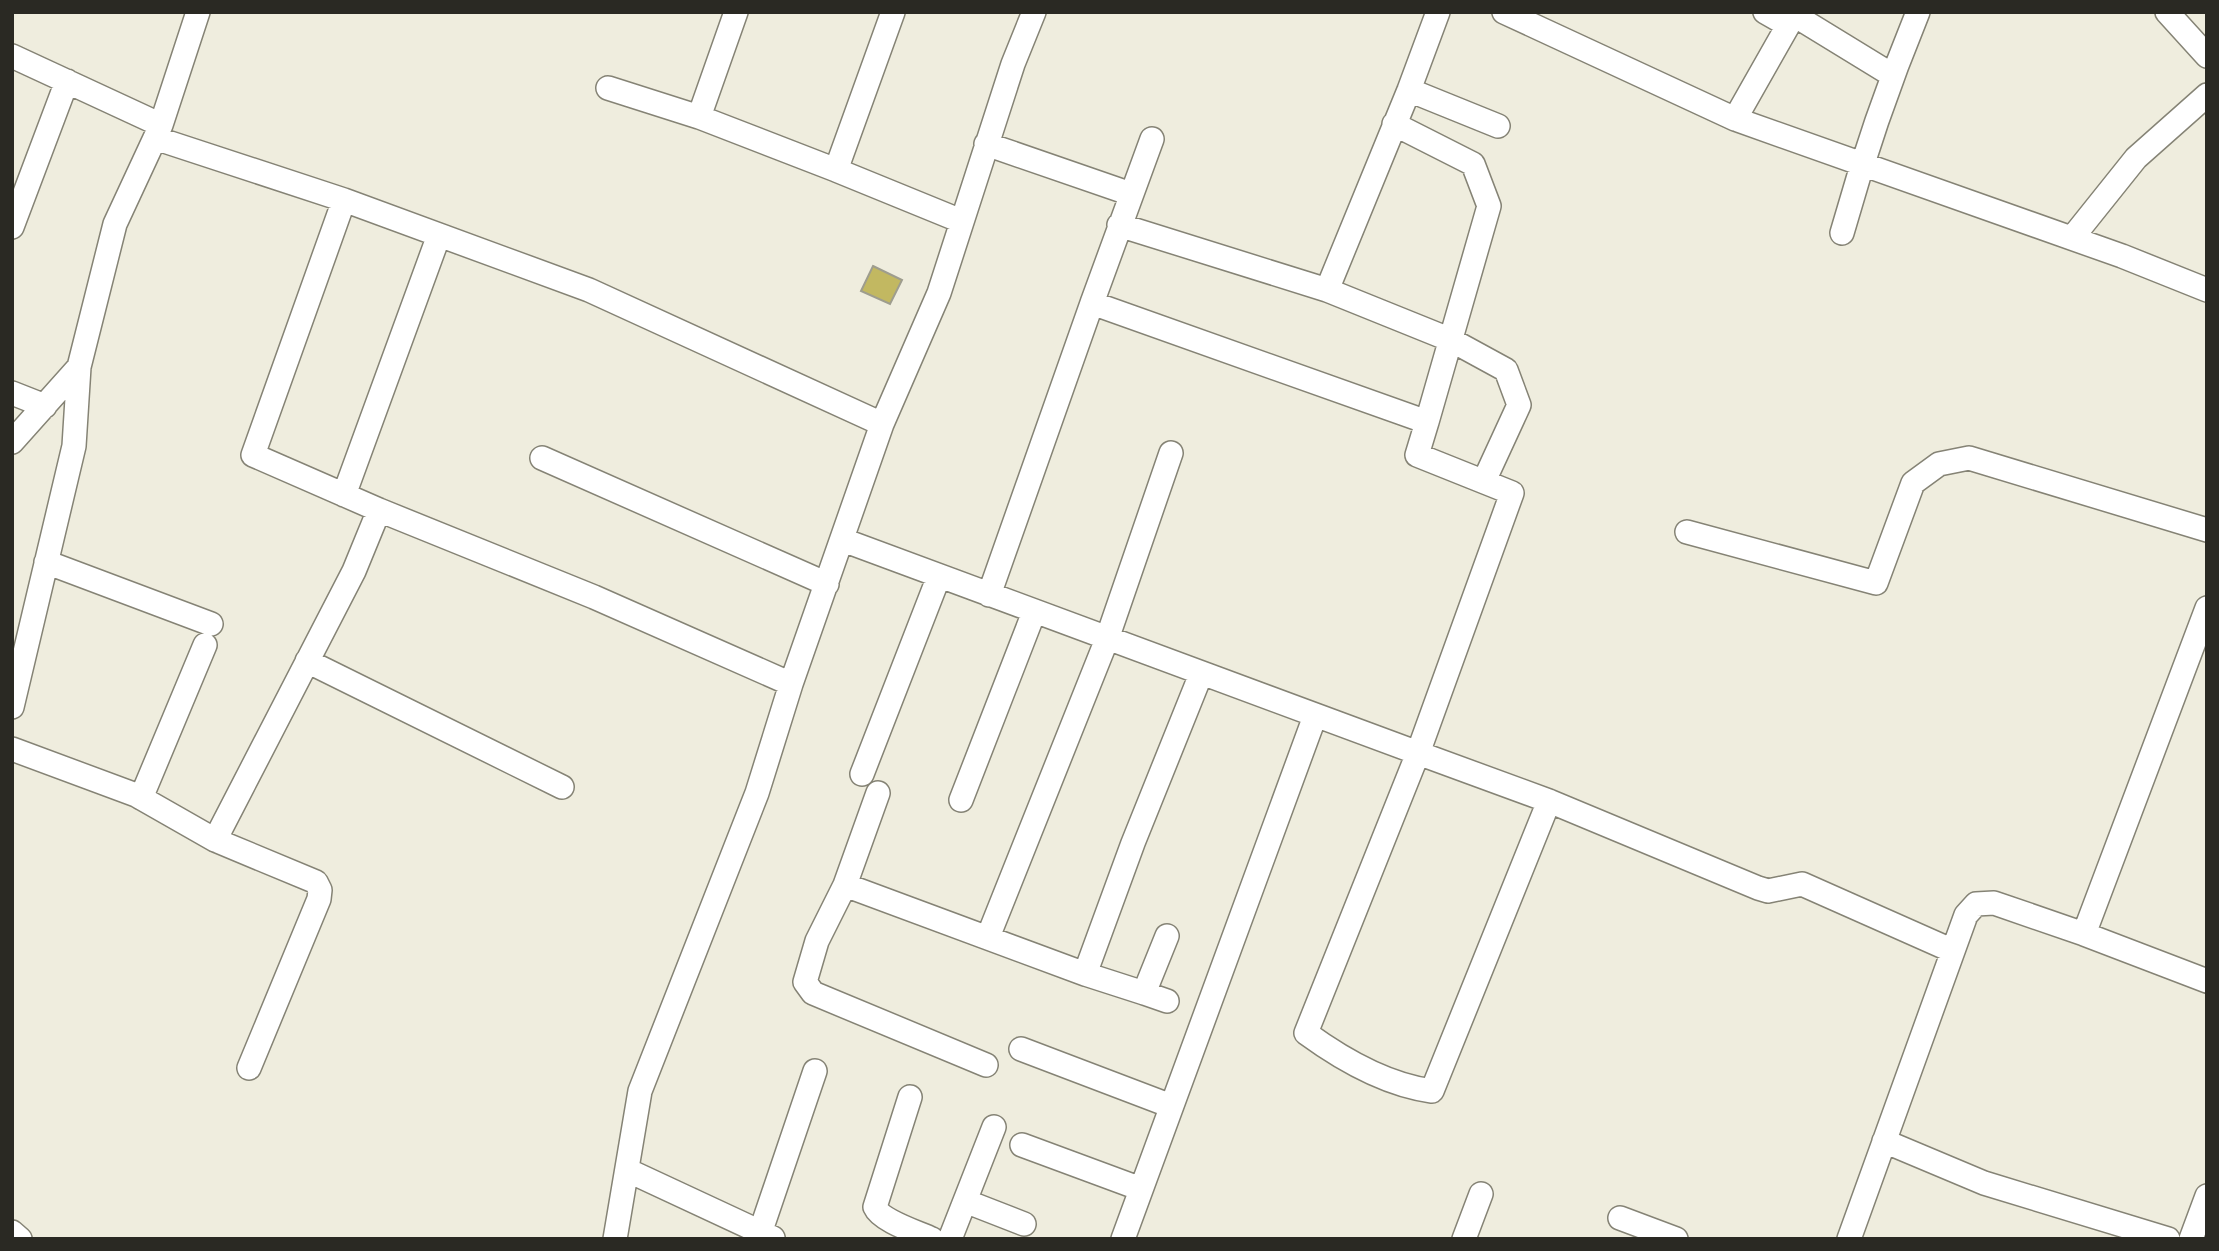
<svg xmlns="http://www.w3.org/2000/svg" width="2219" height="1251" font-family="Mulish,sans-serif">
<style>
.building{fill:#c2b861;stroke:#9e9d8e;stroke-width:2}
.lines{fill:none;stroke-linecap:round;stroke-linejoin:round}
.minor-casing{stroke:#858375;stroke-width:26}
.minor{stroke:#fff;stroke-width:23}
</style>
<rect width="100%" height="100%" fill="#efedde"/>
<path class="building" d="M873,266L902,280L890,304L861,291Z"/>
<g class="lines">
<defs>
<path id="minor" d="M893,12L836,170L961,221
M1504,12L1735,119L2122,256L2207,290
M1765,12L1788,25
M2167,12L2207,56
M12,56L161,125L115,224L79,367L74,446L12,707
M608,88L699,117L736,12
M1409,90L1498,126
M699,117L836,170
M1735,119L1794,15L1892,75
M1394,124L1473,164L1489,206L1427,422
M161,125L198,12
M155,138L344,200L589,290L882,424
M986,144L1131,194
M344,200L253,455L379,510L594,597L791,684
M1119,225L1327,290L1409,90L1438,12
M12,227L67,81
M1842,233C1863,158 1888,85 1918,12
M2072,238L2136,158L2207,95
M1327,290L1451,340L1506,370L1519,405L1484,481
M1092,303L1152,139
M12,393L45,406
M12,442L79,367
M542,458L827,584
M344,495L439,235
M1687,532L1876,583L1913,483L1939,464L1969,458L2207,530
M843,540L1418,753L1512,493L1417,455L1427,422L1092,303L989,595
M46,562L211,624
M307,661L562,787
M12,749L136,795L215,840L316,882L320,890L319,899L249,1068
M862,774L939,576
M878,793L845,885L817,941L805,982L813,993L986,1065
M141,798L205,645
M961,800L1034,612
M1549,801L1432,1091C1387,1085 1343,1060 1306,1033L1418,753L1549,801L1758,888L1768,891L1802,884L1953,951
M215,840L354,571L379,510
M845,885L1085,974L1144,993L1167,936
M2084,934L2207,981
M988,937L1107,639L1171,453
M1085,974L1133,843L1201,674
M1144,993L1167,1001
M1021,1049L1171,1106
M910,1097L875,1207C881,1221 917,1232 932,1239
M1884,1141L1984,1183L2168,1239
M1022,1145L1141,1189
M627,1170L773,1238
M965,1201L1024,1224
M1620,1218L1676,1239
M12,1232L20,1239
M615,1239L640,1091L757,793L791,684L882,424L939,293L1013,64L1034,12
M758,1239L815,1071
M950,1239L994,1127
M1123,1239L1315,716
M1464,1239L1481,1194
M1849,1239L1966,915L1976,904L1994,903L2084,934L2207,608
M2191,1239L2207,1196"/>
</defs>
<use href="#minor" class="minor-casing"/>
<use href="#minor" class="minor"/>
</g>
<rect width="2219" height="1251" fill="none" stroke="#2a2923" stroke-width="28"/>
</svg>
